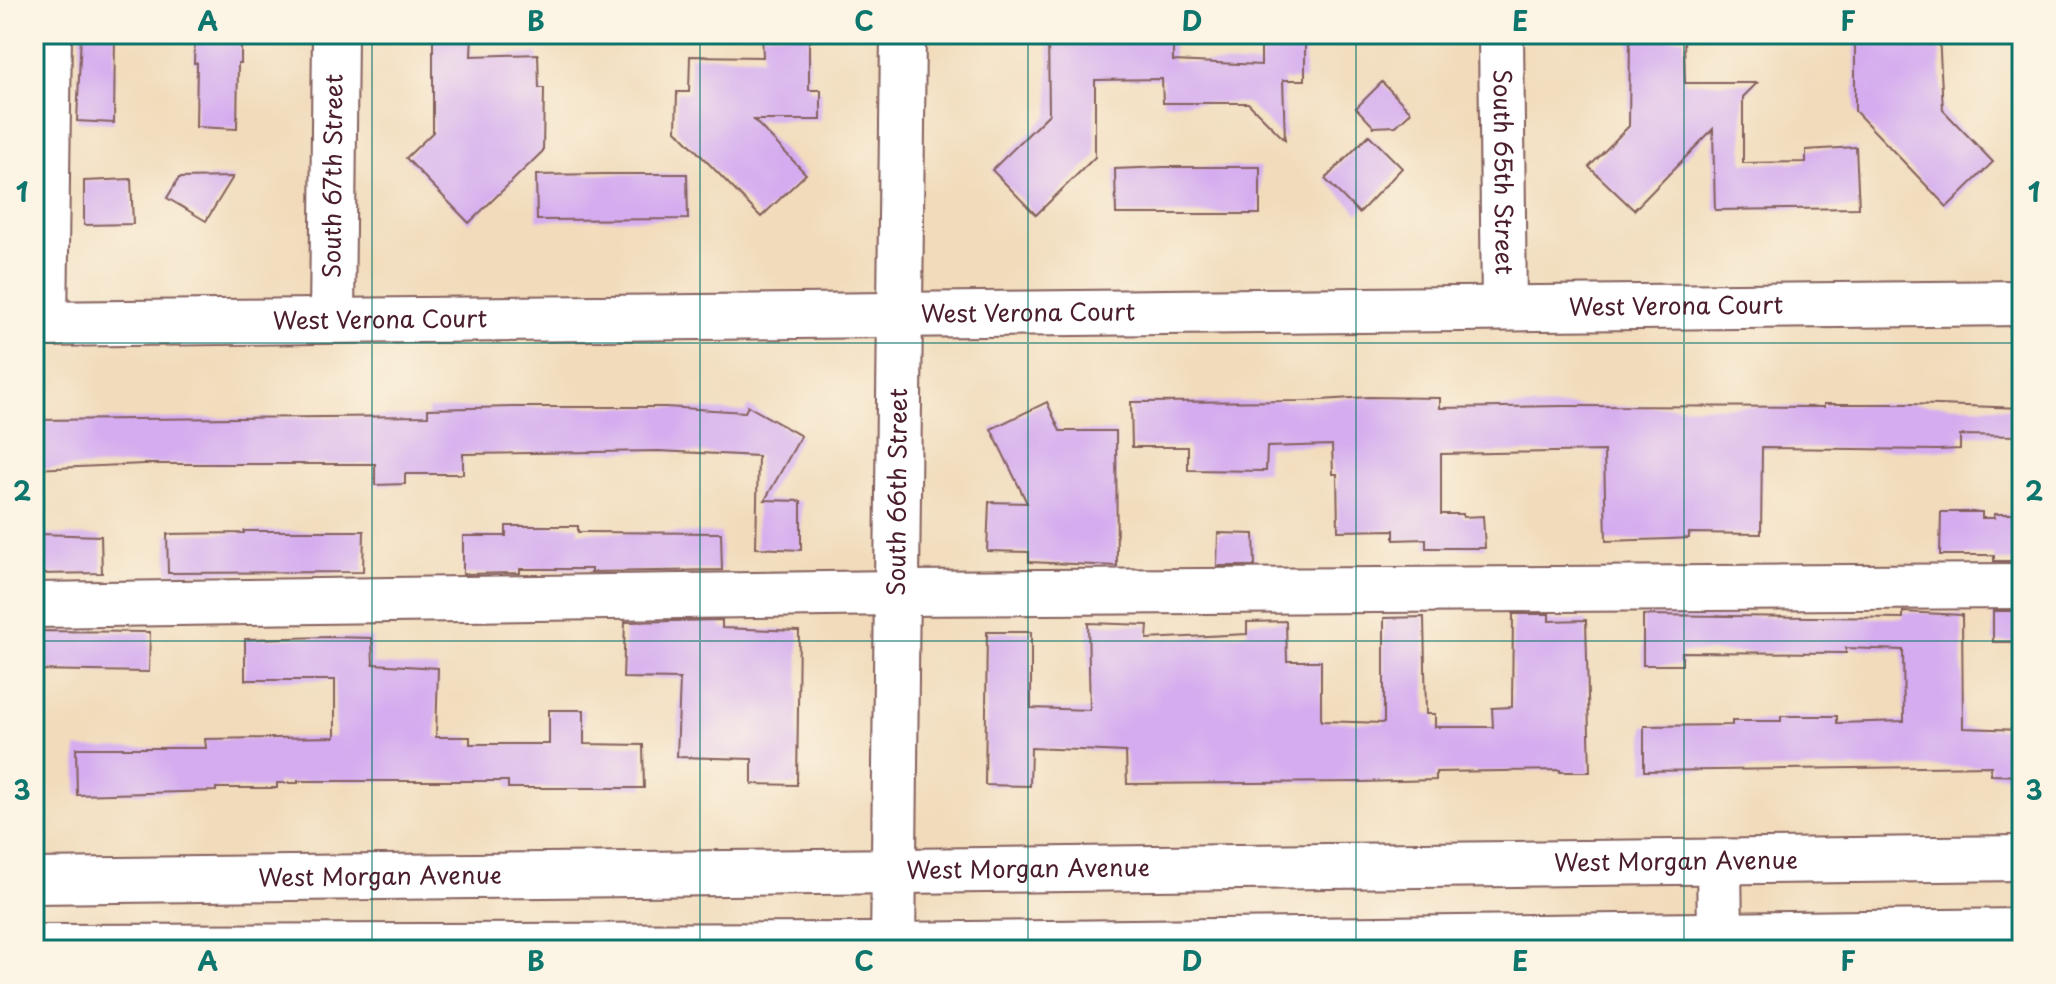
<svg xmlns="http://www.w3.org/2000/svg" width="2056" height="984" font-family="'Playpen Sans',sans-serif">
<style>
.building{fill:#d4acef}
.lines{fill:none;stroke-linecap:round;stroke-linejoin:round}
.minor-casing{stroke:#84615d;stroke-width:48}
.minor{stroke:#fff;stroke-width:44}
.grid{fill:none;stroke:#0f766e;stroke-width:2;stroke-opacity:0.55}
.labels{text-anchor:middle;stroke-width:6;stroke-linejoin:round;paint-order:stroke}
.street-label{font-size:24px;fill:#4a1f2b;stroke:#fcf5e5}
.neatline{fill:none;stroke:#0f766e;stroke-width:3}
.grid-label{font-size:26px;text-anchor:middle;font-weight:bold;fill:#0f766e}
</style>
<rect width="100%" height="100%" fill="#fcf5e5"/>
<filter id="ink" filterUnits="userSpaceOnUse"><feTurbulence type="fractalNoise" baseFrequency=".0125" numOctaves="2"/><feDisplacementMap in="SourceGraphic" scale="16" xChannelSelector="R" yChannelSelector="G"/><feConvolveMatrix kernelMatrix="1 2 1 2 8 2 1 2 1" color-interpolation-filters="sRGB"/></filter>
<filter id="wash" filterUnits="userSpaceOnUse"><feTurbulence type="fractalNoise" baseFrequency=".006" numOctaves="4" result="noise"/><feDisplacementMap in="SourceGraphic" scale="32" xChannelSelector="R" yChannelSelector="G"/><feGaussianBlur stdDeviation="1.8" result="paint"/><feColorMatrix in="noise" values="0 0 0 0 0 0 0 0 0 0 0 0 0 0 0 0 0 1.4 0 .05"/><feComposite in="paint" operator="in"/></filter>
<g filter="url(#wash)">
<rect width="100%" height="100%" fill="#f1dbbb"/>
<g id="blocks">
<path class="building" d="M81,34H115L114,123L77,121Z
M195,34H241V63H238L237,129L196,127L197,63H194Z
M433,34H472L471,56L538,54L539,88H544L543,151L469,223L406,158L433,132Z
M762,34H809V90H821V120H754L806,174L761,217L676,130L677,92H689L690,56L763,57Z
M1048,34H1083V41L1173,40V61L1261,65V40H1305V80H1283L1285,140L1248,103H1163L1162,79L1095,80V157L1036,215L992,170L1049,114Z
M1855,34H1939L1943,110L1993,162L1947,207L1855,111Z
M1684,38L1685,83H1757L1743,97V163L1806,162V150L1856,147L1859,208L1715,210L1713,129L1634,210L1589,167L1629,126L1630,39Z
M1382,82L1411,112L1396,126L1374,127L1356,108Z
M1369,135L1402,168L1359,213L1325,179Z
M1163,167H1260V214H1116L1115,169Z
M605,174H687L688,219L537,220L536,175Z
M233,177L206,221L167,198L179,178Z
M131,179L133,224L84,225V181Z
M1368,397L1440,398V408L1564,406L1824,407V404H1910L2022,408V436L1960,435V449L1937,450L1762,448L1761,534L1689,533V538L1670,539L1606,541L1604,451L1441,454V514H1463V517L1483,516L1485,548H1426V539L1394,540V530L1338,531L1337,474H1333L1332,445L1267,447L1266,471L1188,470V447H1132L1131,402L1305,401Z
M1047,402L1060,431H1116L1117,566L1029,562V552L987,551L989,502L1027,503L991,429Z
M748,406L801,436L765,500L801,501V550L756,548L758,456L659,451L463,454V474H405V484L375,485V464H144L34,469V420L428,416V409L514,407H665L745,412Z
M1941,512H1982V518H1994V514H2022V561H1994V555H1940Z
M506,526H578V532H584L721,533L722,570L591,572V569H520V573L463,574V536H506Z
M244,531H364L363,572L168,573L167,534L244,533Z
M1218,533L1254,534L1255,566H1217Z
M39,534L101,536L102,573L39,574Z
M1993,611H2022V642H1993Z
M1903,612L1962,615L1963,728L2022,730V776L1991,775V766L1644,771V726L1732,725V721H1781V716H1837V723L1904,721L1903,650L1846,648V653L1682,652V665H1643V615L1903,618Z
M1513,614H1549V621L1586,620L1590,772H1560V770L1436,772V780L1361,782L1127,784L1126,752L1031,748L1030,786L985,785L987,632H1031V708L1090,710L1088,623L1148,625L1147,639L1247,634V622L1286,621L1287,661H1321V721L1384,723V618L1424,617L1426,714H1435V727H1493L1492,708L1512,707Z
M722,620V628L799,631L797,785L752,784V759L677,757L680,679L623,678L625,622Z
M34,631L150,632L149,672L34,670Z
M330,637L372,638L373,664L438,668L436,737H470V744H549V710H584V744L643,745L644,788H508V781H298V783H277V788H216V791L77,795L76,748H206L205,739L335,737V680H245V639Z"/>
</g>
</g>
<g filter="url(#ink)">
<use href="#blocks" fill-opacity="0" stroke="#84615d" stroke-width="2"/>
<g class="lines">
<defs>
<g id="minor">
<path id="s1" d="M1501,34L1504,308"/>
<path id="s2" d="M332,320L335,34"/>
<path d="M45,323L49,34"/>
<path id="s3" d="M34,324L2022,303"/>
<path d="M34,605L897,593L2022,586"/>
<path d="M1719,862L1720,935"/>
<path id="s4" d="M34,881L2022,858"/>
<path d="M34,947L893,945L2022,931"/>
<path id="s5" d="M893,950L903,34"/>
</g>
</defs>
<use href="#minor" class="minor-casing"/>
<use href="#minor" class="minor"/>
</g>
</g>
<path class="grid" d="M372,34V950M700,34V950M1028,34V950M1356,34V950M1684,34V950M34,343H2022M34,641H2022"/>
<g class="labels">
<g class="street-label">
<text dy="8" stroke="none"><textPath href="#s1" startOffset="138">South 65th Street</textPath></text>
<text dy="8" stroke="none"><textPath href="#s2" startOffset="144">South 67th Street</textPath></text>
<text dy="8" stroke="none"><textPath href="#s3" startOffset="1642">West Verona Court</textPath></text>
<text dy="8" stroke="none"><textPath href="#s3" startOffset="994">West Verona Court</textPath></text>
<text dy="8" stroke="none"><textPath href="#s3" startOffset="346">West Verona Court</textPath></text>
<text dy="8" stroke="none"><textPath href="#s5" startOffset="458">South 66th Street</textPath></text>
<text dy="8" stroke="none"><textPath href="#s4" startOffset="1642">West Morgan Avenue</textPath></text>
<text dy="8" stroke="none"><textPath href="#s4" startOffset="994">West Morgan Avenue</textPath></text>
<text dy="8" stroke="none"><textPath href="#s4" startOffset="346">West Morgan Avenue</textPath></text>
</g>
</g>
<rect width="2056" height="984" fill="none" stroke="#fcf5e5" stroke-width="88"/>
<rect x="44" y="44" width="1968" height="896" class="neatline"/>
<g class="grid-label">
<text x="208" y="31">A</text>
<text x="536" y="31">B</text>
<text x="864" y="31">C</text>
<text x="1192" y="31">D</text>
<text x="1520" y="31">E</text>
<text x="1848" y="31">F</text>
<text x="22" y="202">1</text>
<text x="2034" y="202">1</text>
<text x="22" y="501">2</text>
<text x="2034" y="501">2</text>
<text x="22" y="800">3</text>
<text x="2034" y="800">3</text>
<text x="208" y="971">A</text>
<text x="536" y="971">B</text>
<text x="864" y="971">C</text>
<text x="1192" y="971">D</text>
<text x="1520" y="971">E</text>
<text x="1848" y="971">F</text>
</g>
</svg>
